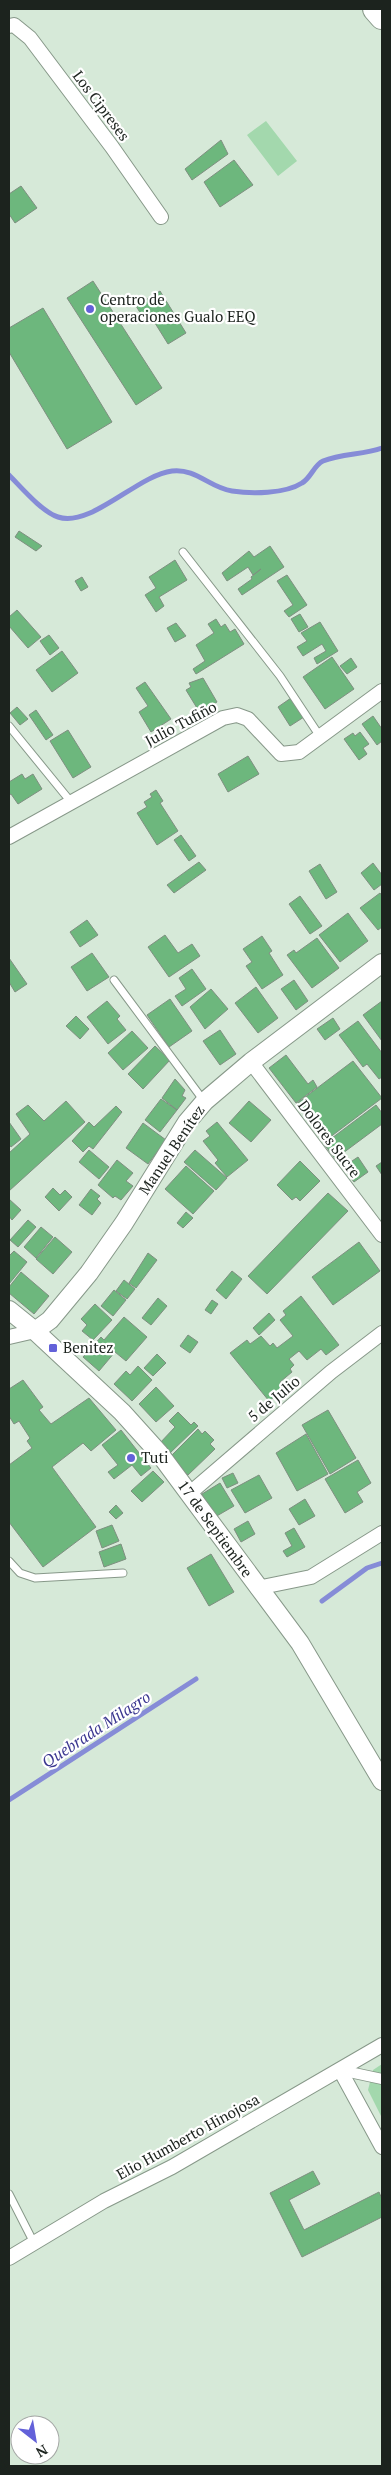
<svg xmlns="http://www.w3.org/2000/svg" width="391" height="2475" font-family="'PT Serif',serif">
<style>
.green{fill:#a3d8ad}
.lines{fill:none;stroke-linecap:round;stroke-linejoin:round}
.stream{stroke:#868cd7;stroke-width:5}
.building{fill:#6db77d;stroke:#7e8f80}
.service-casing{stroke:#879889;stroke-width:9}
.pedestrian-casing{stroke:#879889;stroke-width:12}
.minor-casing{stroke:#879889;stroke-width:16}
.tertiary-casing{stroke:#879889;stroke-width:20}
.trunk-casing{stroke:#879889;stroke-width:26}
.service{stroke:#fff;stroke-width:7}
.pedestrian{stroke:#fff;stroke-width:10}
.minor{stroke:#fff;stroke-width:14}
.tertiary{stroke:#fff;stroke-width:18}
.trunk{stroke:#fff;stroke-width:24}
.poi-dot{fill:#6361d9;stroke:#fff;stroke-width:2}
.labels{text-anchor:middle;stroke-width:4.5;stroke-linejoin:round;paint-order:stroke}
.street-label{font-size:15px;fill:#1c231e;stroke:#fff}
.poi-label{font-size:15px;fill:#1c231e;stroke:#fff;text-anchor:start}
.water-label{font-size:16px;font-style:italic;fill:#3b3790;stroke:#fff}
</style>
<rect width="100%" height="100%" fill="#d6e9d8"/>
<path class="green" d="M266,121L297,161L278,176L247,135Z
M382,2064V2118L368,2090L373,2070Z"/>
<g class="lines">
<path class="stream" d="M9,475C21,487 42,512 58,517C91,528 138,475 172,471C196,468 210,488 232,491C251,494 285,494 302,483C311,478 314,465 323,461C342,453 363,455 382,448
M322,1601L367,1568L382,1563
M9,1800L196,1679"/>
</g>
<path class="building" d="M221,140L228,154L192,180L185,169Z
M234,160L253,185L220,207L204,182Z
M21,186L37,208L15,223L9,214V194Z
M93,281L162,388L136,405L67,298Z
M160,291L186,333L168,344L150,315L144,319L136,306Z
M43,308L112,422L67,449L9,352V328Z
M19,531L42,546L36,551L15,537Z
M270,546L284,567L242,595L238,589L252,579L251,577L261,569L253,575L248,567L227,581L222,573L249,551L254,557Z
M175,560L187,580L159,597L164,606L156,612L145,595L156,588L149,577Z
M287,575L307,605L289,617L284,611L293,605L277,581Z
M82,577L88,587L81,591L75,581Z
M17,610L41,637L28,648L9,626V617Z
M300,614L308,627L299,632L291,619Z
M216,619L221,627L225,624L230,632L235,629L244,644L196,674L193,669L205,661L196,645L214,633L208,624Z
M320,622L338,651L317,664L314,658L326,651L322,644L303,656L297,647L307,641L301,633Z
M176,623L186,636L175,642L167,628Z
M49,635L59,648L50,655L40,641Z
M62,651L78,673L52,692L36,670Z
M332,657L354,689L325,709L303,677Z
M351,658L357,667L347,674L340,666Z
M203,678L217,702L200,713L186,690L191,687L189,683Z
M145,682L171,719L151,732L139,712L148,706L136,688Z
M291,698L304,717L290,726L278,707Z
M17,707L28,719L20,725L10,713Z
M36,710L53,735L46,740L29,715Z
M373,716L382,729V741L377,745L362,724Z
M68,730L91,767L73,778L50,741Z
M360,732L369,744L363,748L367,754L359,760L344,739L353,733L355,736Z
M248,756L259,774L228,792L218,774Z
M22,774L25,779L33,774L42,789L18,804L11,794L9,795V782Z
M156,790L163,801L160,803L178,831L157,845L137,813L147,807L144,802L152,797L150,794Z
M181,835L196,856L189,861L174,840Z
M199,862L206,870L174,893L167,885Z
M373,863L382,875V884L374,890L361,873Z
M320,864L337,892L326,899L309,871Z
M380,893L382,896V927L378,930L360,908Z
M300,896L322,926L310,934L289,904Z
M348,913L368,941L340,962L319,935Z
M87,920L98,935L80,947L70,932Z
M165,935L178,953L192,944L200,956L169,977L148,947Z
M262,936L272,951L269,953L283,975L262,989L246,966L252,962L243,949Z
M317,938L339,968L312,988L287,955L294,950L296,953Z
M92,953L109,977L87,991L71,967Z
M9,958L27,984L15,992L9,982Z
M192,969L206,989L182,1006L175,996L186,989L179,978Z
M294,980L308,1001L296,1010L281,989Z
M256,987L278,1018L258,1033L235,1003Z
M211,989L228,1009L205,1029L190,1007Z
M170,999L192,1031L169,1047L147,1015Z
M107,1001L120,1016L117,1019L126,1030L108,1044L87,1017Z
M382,1001V1041L363,1015Z
M76,1016L89,1029L80,1039L66,1026Z
M333,1018L340,1029L325,1040L317,1029Z
M358,1021L382,1053V1077L379,1079L367,1064L363,1067L339,1035Z
M220,1030L236,1054L220,1065L203,1041Z
M132,1031L148,1048L123,1070L108,1053Z
M155,1046L170,1060L143,1089L128,1074Z
M286,1055L308,1084L313,1080L317,1087L296,1103L269,1068Z
M353,1061L382,1098L325,1141L296,1104Z
M175,1079L185,1090L182,1096L186,1098L177,1110L162,1098Z
M161,1099L177,1110L160,1132L145,1120Z
M66,1101L85,1122L9,1191V1153L30,1134L16,1114L28,1105L44,1121Z
M249,1101L271,1120L251,1142L229,1123Z
M376,1105L382,1113V1124L335,1159L324,1144Z
M116,1106L122,1112L93,1149L89,1146L83,1152L72,1141L89,1122L94,1127Z
M9,1122L21,1139L11,1147L9,1144Z
M217,1122L248,1160L227,1177L215,1163L218,1160L203,1141L210,1136L206,1131Z
M143,1123L166,1140L148,1164L126,1148Z
M89,1150L109,1167L99,1179L79,1162Z
M195,1150L227,1178L216,1190L184,1162Z
M358,1157L368,1172L354,1182L343,1167Z
M117,1160L133,1173L126,1181L133,1186L121,1200L115,1196L113,1198L98,1185Z
M300,1161L320,1181L300,1201L296,1197L292,1200L277,1185Z
M382,1162V1175L376,1166Z
M186,1166L214,1191L193,1214L165,1189Z
M53,1188L60,1195L65,1190L72,1197L59,1211L45,1197Z
M91,1189L100,1196L97,1199L101,1203L92,1215L79,1205Z
M328,1193L348,1211L267,1294L248,1276Z
M9,1199L21,1210L12,1220L9,1216Z
M186,1212L193,1218L183,1228L177,1223Z
M28,1220L36,1227L18,1247L10,1240Z
M41,1227L53,1237L36,1258L24,1247Z
M55,1237L72,1252L53,1274L36,1259Z
M359,1242L380,1271L333,1305L312,1277Z
M14,1251L27,1262L9,1284V1256Z
M148,1253L157,1260L136,1288L129,1283Z
M232,1271L242,1279L226,1299L216,1290Z
M21,1272L49,1296L34,1314L9,1293V1287Z
M124,1280L135,1289L127,1299L116,1291Z
M114,1290L126,1300L113,1316L101,1306Z
M301,1296L339,1345L326,1355L321,1349L307,1360L299,1351L289,1359L294,1365L290,1369L292,1372L280,1382L285,1388L269,1401L230,1353L247,1340L250,1344L261,1336L270,1346L273,1343L277,1348L293,1336L280,1320L286,1315L283,1311Z
M158,1298L167,1306L151,1325L142,1318Z
M212,1300L218,1304L211,1314L205,1310Z
M95,1304L112,1320L93,1340L82,1331L87,1325L81,1319Z
M269,1313L275,1320L259,1335L253,1328Z
M124,1317L147,1337L126,1361L115,1352L99,1371L83,1357L101,1337L104,1340Z
M188,1335L198,1342L190,1353L180,1346Z
M157,1354L166,1363L153,1376L144,1368Z
M138,1366L152,1380L132,1401L114,1384L126,1371L130,1375Z
M23,1380L43,1407L39,1410L51,1424L89,1398L116,1430L91,1451L83,1443L52,1467L96,1527L43,1567L9,1522V1465L32,1448L27,1441L30,1438L19,1421L14,1424L9,1416V1389Z
M156,1387L174,1406L156,1422L139,1404Z
M328,1410L356,1458L330,1474L302,1425Z
M178,1412L191,1425L194,1422L198,1426L169,1454L159,1444L175,1427L169,1421Z
M198,1429L202,1434L205,1431L214,1440L210,1444L215,1449L188,1475L170,1457Z
M121,1430L151,1468L141,1476L132,1465L114,1479L108,1472L118,1465L102,1445Z
M306,1434L328,1474L297,1491L276,1453Z
M358,1460L371,1483L357,1492L363,1502L345,1513L325,1479Z
M153,1471L164,1482L142,1502L131,1491Z
M233,1473L238,1483L227,1488L222,1478Z
M259,1475L272,1498L245,1513L231,1490Z
M220,1483L234,1506L215,1517L202,1494Z
M305,1499L315,1516L299,1525L289,1509Z
M116,1505L123,1513L116,1519L109,1512Z
M248,1521L255,1534L241,1542L234,1529Z
M112,1525L119,1541L102,1548L96,1531Z
M294,1528L305,1547L287,1557L283,1551L292,1546L285,1533Z
M121,1544L126,1559L104,1567L99,1552Z
M211,1554L234,1592L209,1606L187,1568Z
M313,2171L320,2184L289,2200L304,2230L379,2192L382,2199V2217L302,2257L270,2193Z"/>
<g class="lines">
<defs>
<path id="service" d="M183,552L280,676L321,738
M9,726L71,802
M114,980L204,1101
M9,1561L20,1573L35,1578L123,1573
M9,2194L34,2243"/>
<path id="pedestrian" d="M340,2070L382,2079"/>
<path id="minor" d="M9,26L14,25L30,38L112,147L161,217
M9,837L223,718L237,715L248,719L281,754L299,752L382,691
M251,1062L382,1235
M9,1337L35,1331
M190,1493L331,1372L382,1333
M257,1588L311,1577L382,1533
M340,2070L382,2147
M9,2258L104,2201L172,2167L382,2045"/>
<path id="tertiary" d="M9,1310L35,1331L122,1412L159,1453L300,1643L382,1781
M35,1331L50,1320L89,1273L124,1223L187,1122L205,1101L251,1062L382,963"/>
<path id="trunk" d="M375,9L382,17"/>
</defs>
<use href="#service" class="service-casing"/>
<use href="#pedestrian" class="pedestrian-casing"/>
<use href="#minor" class="minor-casing"/>
<use href="#tertiary" class="tertiary-casing"/>
<use href="#trunk" class="trunk-casing"/>
<use href="#service" class="service"/>
<use href="#pedestrian" class="pedestrian"/>
<use href="#minor" class="minor"/>
<use href="#tertiary" class="tertiary"/>
<use href="#trunk" class="trunk"/>
</g>
<g class="poi-dot">
<circle cx="90" cy="309" r="5"/>
<rect x="48" y="1343" width="10" height="10" rx="2.5"/>
<circle cx="131" cy="1458" r="5"/>
</g>
<g class="labels">
<g class="street-label">
<text transform="translate(101 106) rotate(53)" y="5">Los Cipreses</text>
<text transform="translate(181 724) rotate(-28)" y="5">Julio Tufiño</text>
<text transform="translate(329 1139) rotate(53)" y="5">Dolores Sucre</text>
<text transform="translate(172 1150) rotate(-56)" y="5">Manuel Benítez</text>
<text transform="translate(274 1399) rotate(-40)" y="5">5 de Julio</text>
<text transform="translate(215 1529) rotate(54)" y="5">17 de Septiembre</text>
<text transform="translate(188 2137) rotate(-29)" y="5">Elio Humberto Hinojosa</text>
</g>
<g class="poi-label">
<text x="100" y="305">Centro de<tspan x="100" dy="17">operaciones Gualo EEQ</tspan></text>
<text x="63" y="1353">Benitez</text>
<text x="141" y="1463">Tuti</text>
</g>
<g class="water-label">
<text transform="translate(96 1729) rotate(-33)" y="6">Quebrada Milagro</text>
</g>
</g>
<rect width="391" height="2475" fill="none" stroke="#1c231e" stroke-width="20"/>
<g transform="translate(35 2440) rotate(149)"><circle r="24" fill="#ffffff" stroke="#a4a7a5"/>
<path d="M0-4L9 19L0 12L-9 19Z" fill="#6361d9"/>
<text y="-8" font-size="14" font-weight="bold" text-anchor="middle" fill="#1c231e">N</text>
</g>
</svg>
